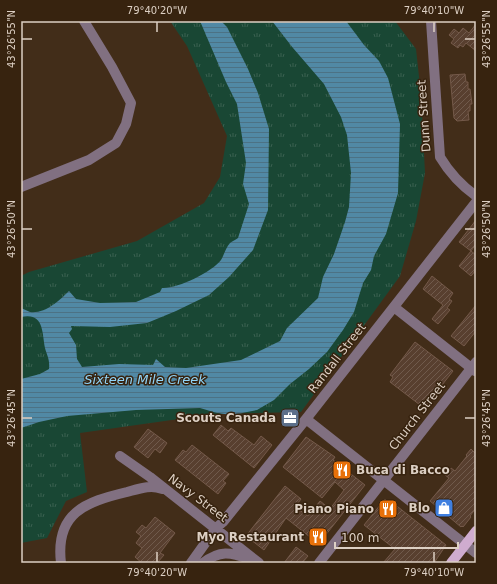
<svg xmlns="http://www.w3.org/2000/svg" width="497" height="584" font-family="'DejaVu Sans',sans-serif">
<style>
.park{fill:url(#park-tufts)}
.water{fill:url(#water-rules)}
.building{fill:url(#building-hatch);stroke:#745949}
.lines{fill:none;stroke-linecap:round;stroke-linejoin:round}
.minor{stroke:#817081;stroke-width:10}
.major{stroke:#cfaccf;stroke-width:10}
.ticks{fill:none;stroke:#ddd0c4;stroke-width:1.5}
.labels{text-anchor:middle;stroke-width:3;stroke-linejoin:round;paint-order:stroke}
.street-label{font-size:12px;fill:#ddd0c4;stroke:#37230f}
.poi-label{font-size:12px;font-weight:bold;fill:#ddd0c4;stroke:#37230f;text-anchor:end}
.water-label{font-size:13px;font-style:italic;fill:#92d4f7;stroke:#37230f}
.neatline{fill:none;stroke:#ddd0c4;stroke-width:1.5}
.ticks-label{font-size:10px;text-anchor:middle;fill:#ddd0c4}
</style>
<defs>
<pattern id="park-tufts" width="24" height="20" patternUnits="userSpaceOnUse"><rect width="24" height="20" fill="#194734"/><path d="M3 7l-1-3M5 7V3M7 7l1-3M15 17l-1-3M17 17v-4M19 17l1-3" fill="none" stroke="#3a6050"/></pattern>
<pattern id="water-rules" width="6" height="5" patternUnits="userSpaceOnUse"><rect width="6" height="5" fill="#5189a5"/><path d="M0 2.5h6" fill="none" stroke="#4c7285"/></pattern>
<pattern id="building-hatch" width="6" height="6" patternUnits="userSpaceOnUse"><rect width="6" height="6" fill="#583f2f"/><path d="M-1 1l2-2M0 6l6-6M5 7l2-2" fill="none" stroke="#705a4c"/></pattern>
</defs>
<rect width="100%" height="100%" fill="#422d19"/>
<path class="park" d="M170,21H395L416,49L421,95L425,173L416,221L400,276L301,412L214,414L80,433L87,492L66,501L47,538L21,543V276L29,272L137,241L204,203L220,177L227,136L187,46Z"/>
<path class="water" d="M200,21H221L227,27L248,69L258,93L269,129L268,210L253,250L229,277L209,295L176,311L147,323L110,327L71,326L72,329L69,333L76,345L77,359L82,367L119,364L153,365L156,359L165,367L186,368L241,360L280,341L287,328L318,298L323,277L334,254L345,222L349,207L351,173L347,135L341,117L324,84L293,48L272,21H346L364,45L379,61L388,78L400,124L398,193L386,234L374,256L371,270L363,283L354,312L343,330L327,352L309,369L290,384L274,400L257,410L232,415L217,413L200,408L136,410L67,416L39,422L21,428V379L40,374L49,369C50,359 47,356 45,348C42,332 44,312 21,317V308C24,309 27,311 30,312C45,314 59,301 69,291L76,299L100,303L136,302L160,292L162,288C177,289 212,272 221,260C224,255 226,247 230,243C232,241 236,240 238,238L249,204L243,184L246,163L237,104L226,82Z"/>
<path class="building" d="M476,24V51L466,43L463,47L460,45L458,48L451,43L454,39L449,35L454,29L459,33L463,28L469,33Z
M465,74L466,82H468V89H470L472,104H470V111H468L469,120L457,121L454,118L450,75Z
M476,220V244L471,251L459,242Z
M471,251L476,255V270L471,276L459,266Z
M432,276L453,293L449,299L452,301L447,308L450,310L438,324L432,319L443,305L423,289Z
M476,305V331L464,346L451,336Z
M415,342L453,371L424,408L390,382L393,377L390,375Z
M221,425L228,431L231,428L254,445L261,436L272,445L254,468L213,435Z
M148,429L167,443L160,453L155,449L148,458L134,447Z
M306,437L335,457L333,460L365,485L321,541L312,535L310,537L286,518L264,550L246,536L285,486L301,499L295,507L308,516L320,501L330,509L344,490L335,482L322,498L283,467Z
M192,445L229,474L223,481L226,483L218,494L175,460L183,450L186,452Z
M471,449L476,454V508L470,516L471,517L463,527L462,526L461,527L430,501L449,478L445,475L451,468L455,471L467,456L466,455Z
M385,499L391,505L393,503L446,545L434,563H383L395,549L364,525Z
M155,517L175,533L160,553L164,555L157,563H142L135,557L142,548L136,543L141,536L136,532L142,525L146,528Z
M296,547L308,556L302,563H284Z"/>
<g class="lines">
<path class="minor" d="M431,21L440,157C449,172 462,186 476,196
M21,187L89,160L116,143L126,124L131,103L112,67L84,21
M394,307L475,371
M306,419L476,553
M120,456L150,477L259,563
M61,563C55,513 85,502 127,492C138,489 151,484 162,489
M191,563L216,528L223,522L306,419L476,202
M203,563C220,550 230,552 249,559
M319,563L476,362"/>
<path class="major" d="M451,563L476,531"/>
</g>
<path class="ticks" d="M157,22V32M434,22V32M22,39H32M465,39H475M22,229H32M465,229H475M22,418H32M465,418H475M157,552V562M434,552V562"/>
<defs>
<symbol id="office-square" viewBox="-11 -11 22 22"><rect x="-9" y="-9" width="18" height="18" rx="4" fill="#5c6f8a" stroke="#37230f"/><path d="M-6-3h4V-5.5h4V-3h4V5H-6ZM-1-4.5V-3h2v-1.5ZM-6 0V1H6V0Z" fill="#fff"/></symbol>
<symbol id="restaurant-square" viewBox="-11 -11 22 22"><rect x="-9" y="-9" width="18" height="18" rx="4" fill="#e8710a" stroke="#37230f"/><path d="M-5-6h1v4h1v-4h1v4h1v-4h1v5L-1.5 .5V6h-2V.5L-5-1ZM5-6V6H3V1.5H1.5Q1.5-4 5-6Z" fill="#fff"/></symbol>
<symbol id="shop-square" viewBox="-11 -11 22 22"><rect x="-9" y="-9" width="18" height="18" rx="4" fill="#3f7fe0" stroke="#37230f"/><path d="M-5-2.5h2.3a2.7 3.5 0 0 1 5.4 0H5L5.5 6h-11ZM-1.5-2.5h3a1.5 2.3 0 0 0-3 0Z" fill="#fff"/></symbol>
</defs>
<g fill-rule="evenodd">
<use href="#office-square" x="279" y="407" width="22" height="22"/>
<use href="#restaurant-square" x="331" y="459" width="22" height="22"/>
<use href="#shop-square" x="433" y="497" width="22" height="22"/>
<use href="#restaurant-square" x="377" y="498" width="22" height="22"/>
<use href="#restaurant-square" x="307" y="526" width="22" height="22"/>
</g>
<g class="labels">
<g class="street-label">
<text transform="translate(424 116) rotate(-94)" y="4">Dunn Street</text>
<text transform="translate(337 358) rotate(-52)" y="4">Randall Street</text>
<text transform="translate(417 416) rotate(-52)" y="4">Church Street</text>
<text transform="translate(198 498) rotate(37)" y="4">Navy Street</text>
</g>
<g class="poi-label">
<text x="276" y="422">Scouts Canada</text>
<text x="356" y="474" text-anchor="start">Buca di Bacco</text>
<text x="430" y="512">Blo</text>
<text x="374" y="513">Piano Piano</text>
<text x="304" y="541">Myo Restaurant</text>
</g>
<g class="water-label">
<text x="145" y="384">Sixteen Mile Creek</text>
</g>
</g>
<rect width="497" height="584" fill="none" stroke="#37230f" stroke-width="44"/>
<path d="M335 542v6h123v-6" fill="none" stroke="#ddd0c4" stroke-width="2"/>
<text x="341" y="542" font-size="12" fill="#ddd0c4" stroke="#37230f" stroke-width="3" paint-order="stroke">100 m</text>
<rect x="22" y="22" width="453" height="540" class="neatline"/>
<g class="ticks-label">
<text x="157" y="14">79°40'20"W</text>
<text x="434" y="14">79°40'10"W</text>
<text transform="translate(11 39) rotate(-90)" y="4">43°26'55"N</text>
<text transform="translate(486 39) rotate(-90)" y="4">43°26'55"N</text>
<text transform="translate(11 229) rotate(-90)" y="4">43°26'50"N</text>
<text transform="translate(486 229) rotate(-90)" y="4">43°26'50"N</text>
<text transform="translate(11 418) rotate(-90)" y="4">43°26'45"N</text>
<text transform="translate(486 418) rotate(-90)" y="4">43°26'45"N</text>
<text x="157" y="576">79°40'20"W</text>
<text x="434" y="576">79°40'10"W</text>
</g>
</svg>
